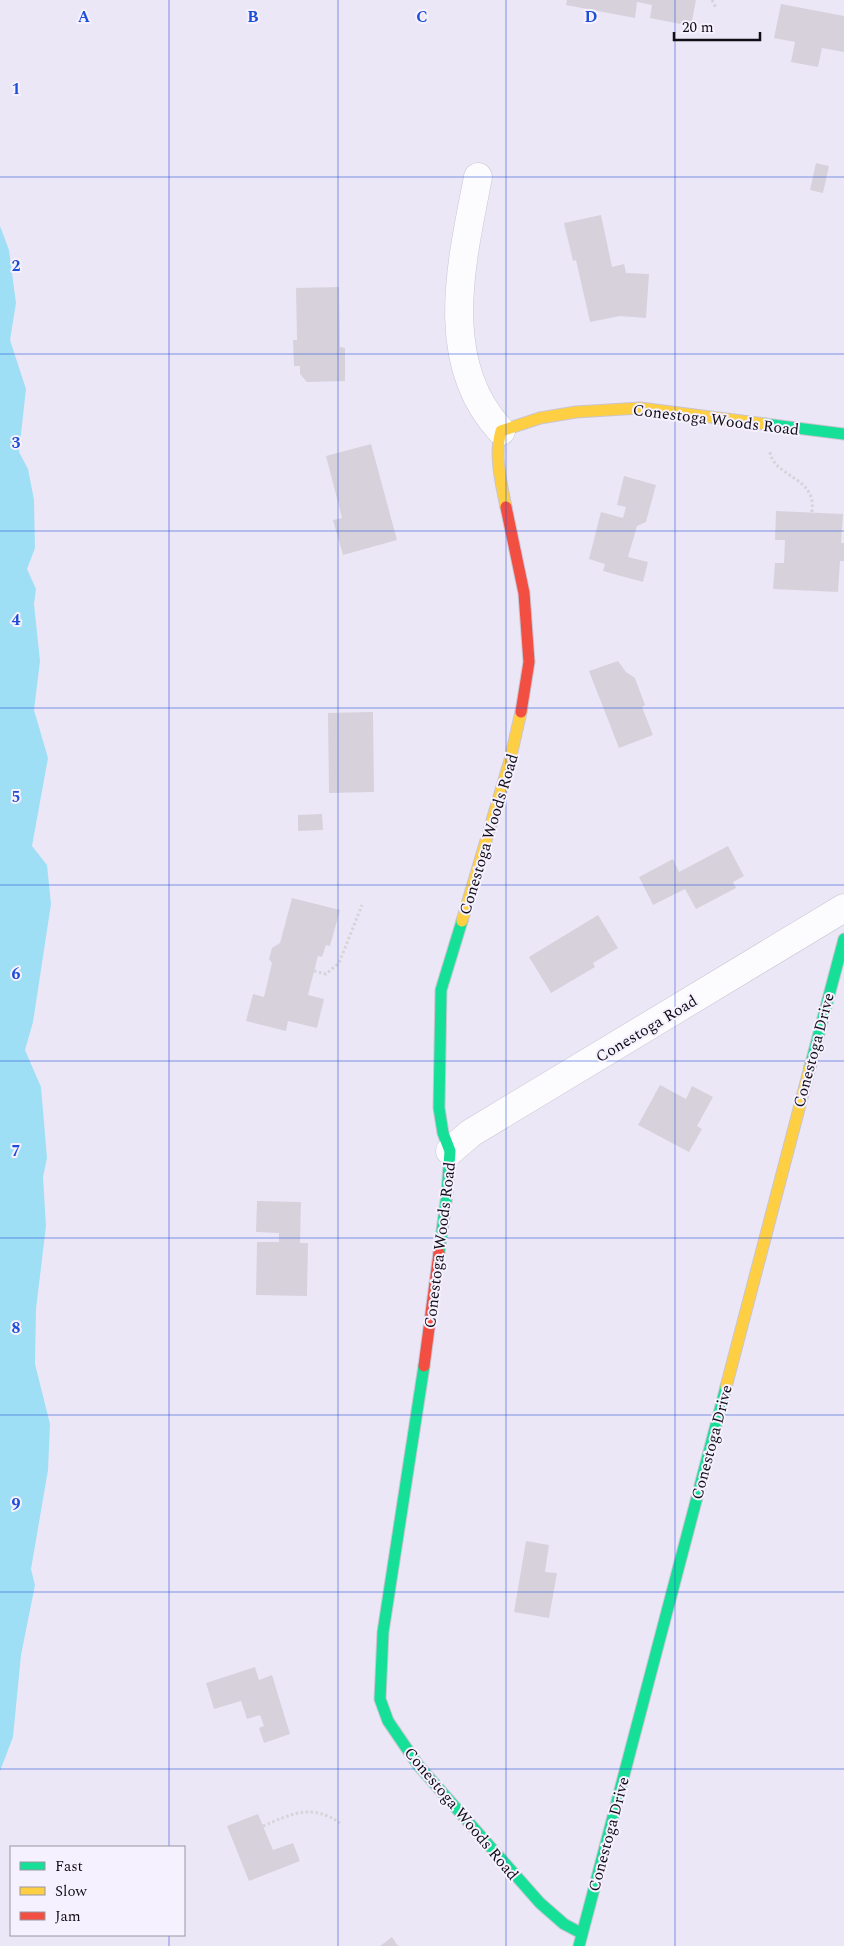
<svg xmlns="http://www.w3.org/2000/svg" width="844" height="1946" font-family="Spectral,serif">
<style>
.water{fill:#9fdff5}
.building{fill:#d7d1dc}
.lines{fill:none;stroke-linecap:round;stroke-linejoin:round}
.street-casing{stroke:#c9c5d2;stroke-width:29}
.fast-casing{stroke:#c9c5d2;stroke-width:13}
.slow-casing{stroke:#c9c5d2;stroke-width:13}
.jam-casing{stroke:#c9c5d2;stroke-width:13}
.path{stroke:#d6d4d8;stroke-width:3;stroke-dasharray:2.5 2.5;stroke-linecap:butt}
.street{stroke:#fcfbfe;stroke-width:28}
.fast{stroke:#16e098;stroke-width:11}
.slow{stroke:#ffcf43;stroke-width:11}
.jam{stroke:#f24e42;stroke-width:11}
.grid{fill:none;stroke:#1d4ed8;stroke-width:1;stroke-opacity:0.55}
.labels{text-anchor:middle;stroke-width:4;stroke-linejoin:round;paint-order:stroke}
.street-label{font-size:16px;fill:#110d17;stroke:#f6f1fe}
.grid-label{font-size:16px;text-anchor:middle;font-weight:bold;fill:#1d4ed8;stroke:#f6f1fe;stroke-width:4;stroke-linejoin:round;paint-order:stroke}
</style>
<rect width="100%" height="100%" fill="#ece7f6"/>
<path class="water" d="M0,226L9,250L16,303L10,340L26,389L19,452L28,469L34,500L35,548L27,569L36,589L34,604L40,661L34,710L48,758L32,846L47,865L51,904L33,1022L25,1050L41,1087L47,1158L43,1177L46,1226L36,1309L35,1364L50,1424L48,1470L31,1569L35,1585L21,1655L13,1737L0,1771Z"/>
<path class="building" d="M567,0H696L691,26L650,18L652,5L637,2L635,18L566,5Z
M781,4L844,16V52L822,48L818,67L791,62L795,42L774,38Z
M816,163L829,166L823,193L810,190Z
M601,215L612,267L624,264L626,273L649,274L646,318L620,316L590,322L576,260L573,261L564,223Z
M339,287L340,347L345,348V381L307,382L300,374V366H294L293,340H297L296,288Z
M371,444L397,540L343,555L333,520L342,518L326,456Z
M624,476L656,485L646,522L637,526L628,557L648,562L643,582L603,571L605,564L589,559L601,512L623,518L626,507L617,505Z
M776,511L843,514L841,543H844V561H840L838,592L773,589L775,563H784L785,540H775Z
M618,661L626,672L635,678L645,705L642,707L653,735L619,748L589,671Z
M373,712L374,792L329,793L328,713Z
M322,814L323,830L298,831V815Z
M728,846L744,876L733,882L736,888L696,909L685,889L653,905L639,877L673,859L679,872Z
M292,898L340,910L330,946L326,945L322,957L318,956L308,995L324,999L317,1028L288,1021L286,1031L246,1021L253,994L264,997L272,963L269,959L272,948L280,943Z
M598,915L618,948L593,963L595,967L551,993L529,957Z
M660,1085L686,1099L692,1086L713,1097L697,1126L702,1129L689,1152L638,1125Z
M257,1201L301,1202L300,1243H308L307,1296L256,1295L257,1242H279V1233L256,1232Z
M526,1541L549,1545L545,1572L557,1573L549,1618L514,1612Z
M255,1667L259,1680L272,1675L290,1734L264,1743L259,1728L264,1726L260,1715L247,1719L241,1701L214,1709L206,1683Z
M258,1814L273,1850L293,1843L300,1861L249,1881L227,1826Z
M392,1937L398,1946H380Z"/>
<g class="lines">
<defs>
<path id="street" d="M478,177C462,261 436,361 501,431
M450,1151L471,1133L844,908"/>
<path id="fast" d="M765,424L844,434
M810,1067L844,939
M439,1253L447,1194L450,1151L443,1133L439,1108L441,990L462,921
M424,1366L383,1632L380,1699L388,1721L418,1765L540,1903L564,1924L581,1933
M579,1946L726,1387"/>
<path id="slow" d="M506,507C501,482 494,455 501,431L540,418L576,412L640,408L765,424
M462,921L510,760L521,712
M726,1387L810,1067"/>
<path id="jam" d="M506,507L524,593L529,662L521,712
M424,1366L439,1253"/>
</defs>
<use href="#street" class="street-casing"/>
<use href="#fast" class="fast-casing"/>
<use href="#slow" class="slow-casing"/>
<use href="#jam" class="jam-casing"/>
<path class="path" d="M712,0L716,8
M770,452C773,473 805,477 811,497C813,502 812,508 812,513
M314,971L326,974L339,963L362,905
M263,1826C292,1814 311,1803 340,1823"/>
<use href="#street" class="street"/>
<use href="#fast" class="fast"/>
<use href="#slow" class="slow"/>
<use href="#jam" class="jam"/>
</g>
<path class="grid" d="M169,0V1847M338,0V1946M506,0V1946M675,0V1946M0,177H844M0,354H844M0,531H844M0,708H844M0,885H844M0,1061H844M0,1238H844M0,1415H844M0,1592H844M0,1769H844M169,1935V1946"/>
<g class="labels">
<g class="street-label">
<text transform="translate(716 419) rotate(7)" y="6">Conestoga Woods Road</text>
<text transform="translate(488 834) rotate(-73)" y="6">Conestoga Woods Road</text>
<text transform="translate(646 1028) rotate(-31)" y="6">Conestoga Road</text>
<text transform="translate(813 1050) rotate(-75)" y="6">Conestoga Drive</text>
<text transform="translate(439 1245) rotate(-83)" y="6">Conestoga Woods Road</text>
<text transform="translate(711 1442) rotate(-75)" y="6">Conestoga Drive</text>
<text transform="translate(462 1813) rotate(50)" y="6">Conestoga Woods Road</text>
<text transform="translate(608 1834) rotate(-75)" y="6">Conestoga Drive</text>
</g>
</g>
<g class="grid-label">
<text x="84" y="22">A</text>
<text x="253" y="22">B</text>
<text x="422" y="22">C</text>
<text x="591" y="22">D</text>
<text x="16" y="94">1</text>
<text x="16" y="271">2</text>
<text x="16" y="448">3</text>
<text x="16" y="625">4</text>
<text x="16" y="802">5</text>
<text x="16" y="979">6</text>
<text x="16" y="1156">7</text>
<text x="16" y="1333">8</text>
<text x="16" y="1509">9</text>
</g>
<rect x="10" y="1846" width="175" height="90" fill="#f6f1fe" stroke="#9a96a2"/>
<rect x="20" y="1862" width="25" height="8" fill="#16e098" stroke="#9a96a2"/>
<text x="55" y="1871" font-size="15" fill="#110d17">Fast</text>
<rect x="20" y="1887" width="25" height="8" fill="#ffcf43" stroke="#9a96a2"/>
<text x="55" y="1896" font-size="15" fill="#110d17">Slow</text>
<rect x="20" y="1912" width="25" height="8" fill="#f24e42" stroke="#9a96a2"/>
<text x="55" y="1921" font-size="15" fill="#110d17">Jam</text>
<path d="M674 32v8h86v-8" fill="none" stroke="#110d17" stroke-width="2.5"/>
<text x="682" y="32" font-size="15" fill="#110d17" stroke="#f6f1fe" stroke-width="4" paint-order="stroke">20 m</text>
</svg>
